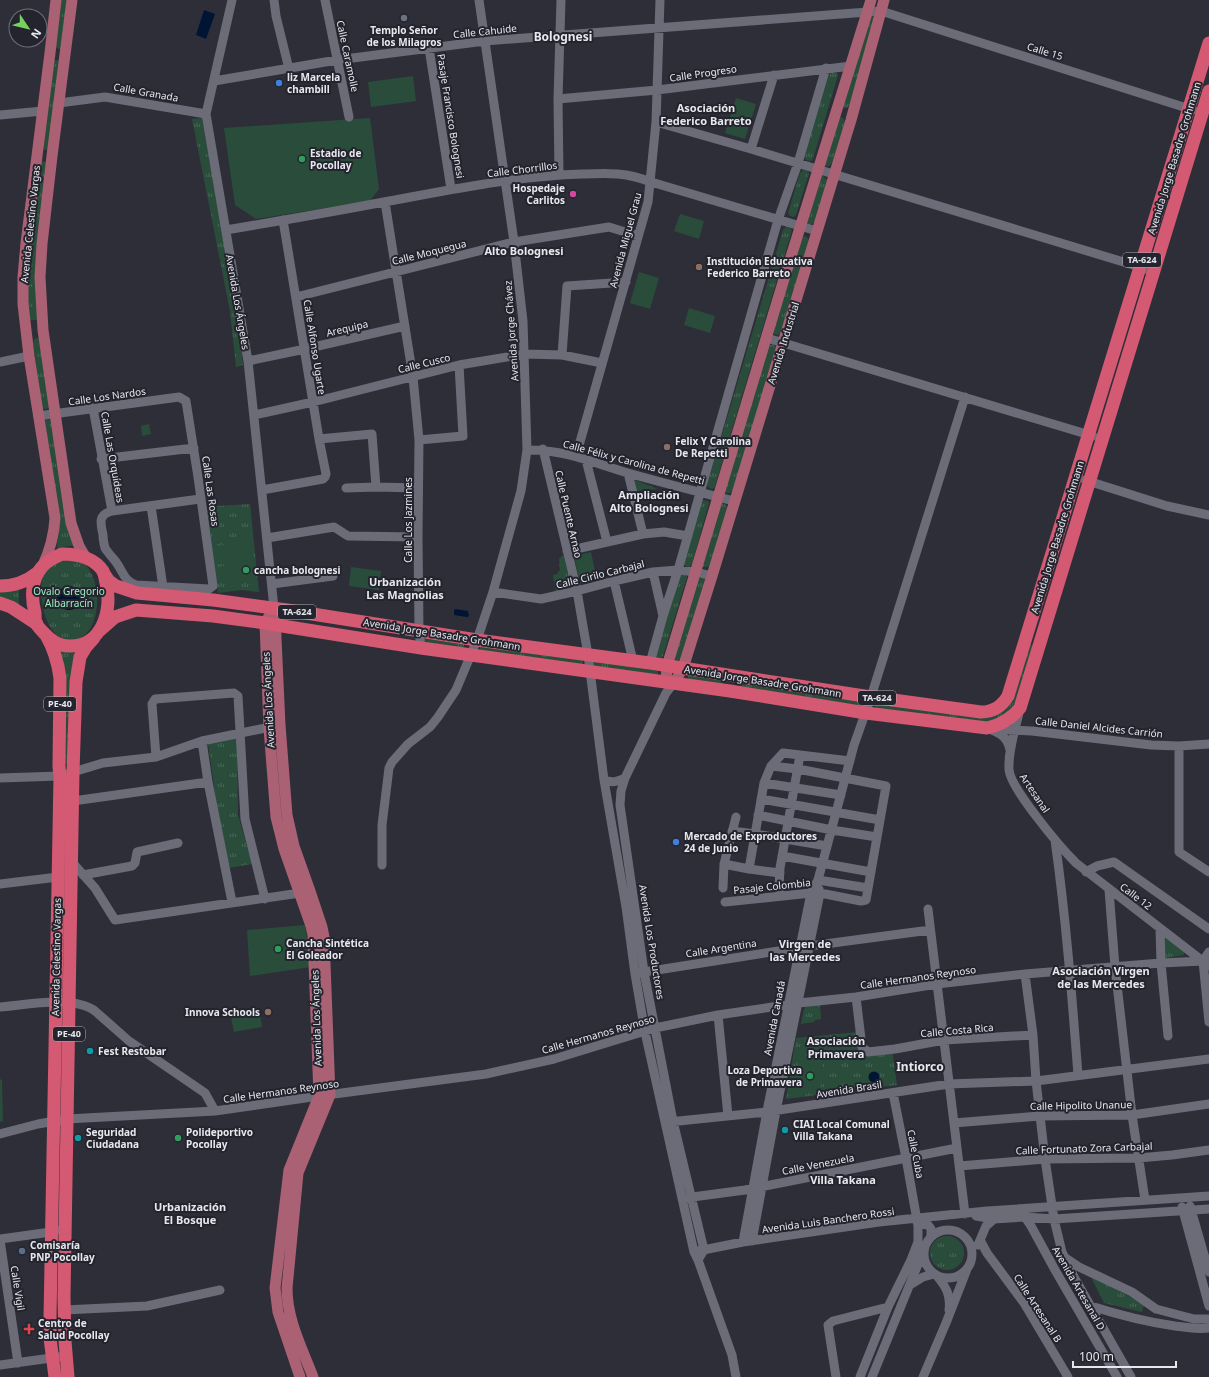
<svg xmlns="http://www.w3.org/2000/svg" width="1209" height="1377" font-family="'Noto Sans',sans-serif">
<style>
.grass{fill:url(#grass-tufts)}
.garden{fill:#2a4d3b}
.water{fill:#001433}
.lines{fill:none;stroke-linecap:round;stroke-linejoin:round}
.minor{stroke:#6c6c78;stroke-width:9}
.major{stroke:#aa6174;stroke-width:11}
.highway{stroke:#d45972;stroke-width:13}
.worship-dot{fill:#6b7280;stroke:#24242e;stroke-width:1.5}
.shop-dot{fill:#3f7fe0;stroke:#24242e;stroke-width:1.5}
.leisure-dot{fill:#2e9e5b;stroke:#24242e;stroke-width:1.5}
.hotel-dot{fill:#d1479c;stroke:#24242e;stroke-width:1.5}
.education-dot{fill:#8d6e63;stroke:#24242e;stroke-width:1.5}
.culture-dot{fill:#0f9aa8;stroke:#24242e;stroke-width:1.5}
.service-dot{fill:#5c6f8a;stroke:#24242e;stroke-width:1.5}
.health-dot{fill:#e0444e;stroke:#24242e;stroke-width:1.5}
.labels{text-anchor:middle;stroke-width:4;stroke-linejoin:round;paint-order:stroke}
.shield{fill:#24242e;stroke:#acacb4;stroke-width:1}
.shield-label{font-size:9px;font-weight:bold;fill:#e7e7ee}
.poi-label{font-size:10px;font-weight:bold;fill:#e7e7ee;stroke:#24242e;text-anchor:start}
.street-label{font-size:10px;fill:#e7e7ee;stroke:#24242e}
.park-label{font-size:10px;fill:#9eedc1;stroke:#24242e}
.neighbourhood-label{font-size:11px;font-weight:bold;fill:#e7e7ee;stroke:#24242e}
.quarter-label{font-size:12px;font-weight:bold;fill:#e7e7ee;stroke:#24242e}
</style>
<defs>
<pattern id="grass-tufts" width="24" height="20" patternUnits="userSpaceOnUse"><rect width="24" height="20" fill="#2a4d3b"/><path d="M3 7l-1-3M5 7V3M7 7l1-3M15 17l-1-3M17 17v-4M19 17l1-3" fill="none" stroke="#496758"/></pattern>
</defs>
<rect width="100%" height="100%" fill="#2e2e38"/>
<path class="grass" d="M61,0H69L61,48L59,49L55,47Z
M871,15L876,20L850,105L847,108H843Z
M56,60L60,61L48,150H45L42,147L52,62Z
M832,72L837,73L838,75L813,159L811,161L806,160L804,157L829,75Z
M840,117L843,118L845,122L832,163L829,166H825L824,161L837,120Z
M202,118L237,311L243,365L236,367L230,311L192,119Z
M41,161L46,162L37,320H30L29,318L27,284L28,251Z
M803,170L807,171L809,173L796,215L794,217L790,216L788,213L800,173Z
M822,175L827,180L815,221L812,224H808L807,219L819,177Z
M786,227L790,228L792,230L715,486L713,489L709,488L707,485L783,230Z
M804,236L807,237L809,241L781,332L778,335L774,334L773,329L801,239Z
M37,338H39L50,408L44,409L42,407L33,343L34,339Z
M772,344L774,345L777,348L733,490L730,493H726L725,488L769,346Z
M47,420H52L76,546H68L57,549L59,525L45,421Z
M635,480L658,489L636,491Z
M703,500L708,501L709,503L692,564L689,567L685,566L683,563L701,503Z
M722,503L725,504L727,508L711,564L708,567H703L702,564L720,505Z
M250,504L259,592L241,590L218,593L207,510L217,506Z
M565,553L572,588L556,593L553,575L557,574L560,570L559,559Z
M59,558C65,559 75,558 80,561C103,572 104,632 76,640C47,647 35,594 44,574C48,566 53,562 59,558Z
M681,574L685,575L687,577L663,656L661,658L657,657L655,654Z
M704,577L706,580L680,660H676L674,657L698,578Z
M19,590V607L0,599V591Z
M424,637L464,642V646L462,648L427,643L424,641Z
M1029,644L1032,645L1034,649L1017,700L1006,714L991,722L877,709L875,707V703L991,716Z
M480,646L583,660V663L581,666L480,650Z
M58,649H77L73,660L72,668L71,759L67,764L65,763Z
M597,661L658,671V674L656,676L594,667L593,663Z
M691,674L724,680V683L721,686L688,680V676Z
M739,681L862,701V704L860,707L736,687V683Z
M237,737L238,815L252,864L229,868L216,800L208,743Z
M1164,938H1166L1184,952V955L1165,958Z
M820,1004L821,1019L815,1020L814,1022L801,1024L804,1009L807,1005Z
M858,1032L860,1053L892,1049L897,1085L786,1099L796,1038Z
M930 1253a17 17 0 1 1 34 0a17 17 0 1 1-34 0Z
M1093,1277L1144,1304L1142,1312L1104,1303L1092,1279Z"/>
<path class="garden" d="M413,76L416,101L371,107L368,82Z
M736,98L756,104L745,139L725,133Z
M370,118L379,189L370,201L256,219L235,205L224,128Z
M680,214L704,221L699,239L674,231Z
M639,272L659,278L650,309L630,303Z
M689,308L715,316L710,333L684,325Z
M149,424L151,434L142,436L141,426Z
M251,541L253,560L220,564L218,546Z
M591,552L597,580L580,584L574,556Z
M254,561L256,579L223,584L221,566Z
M351,567L381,571L379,590L349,586Z
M305,925L311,967L250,976L247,930Z
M260,1013L262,1027L234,1032L231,1017Z
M801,1055L812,1056L822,1060C824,1067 823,1076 821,1085C819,1088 818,1090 817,1094L804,1092L796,1090L798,1073L795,1072L796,1065L799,1066Z
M0,1079L2,1080L3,1121L0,1122Z"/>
<path class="water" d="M204,10L215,14L206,39L196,35Z
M57 598a12 12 0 1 1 24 0a12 12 0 1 1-24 0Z
M455,609L468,611L469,616L467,617L454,615V611Z
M868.5 1077a5.5 5.5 0 1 1 11 0a5.5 5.5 0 1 1-11 0Z"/>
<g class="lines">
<path class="minor" d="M232,0L206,114L248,361L274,608
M274,0L276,16L289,69
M325,0L349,117
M429,48L451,189
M214,81L337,60L485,41L881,11L1193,110
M558,99L657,90L851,66
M59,103L105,97L206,114
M0,115L43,111
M656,122L751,149L1140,267L1154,272
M751,149L774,75
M559,175L558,99L561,0
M385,202L413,377L419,440L418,537L419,631L421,648
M226,230C279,221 332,212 384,202C450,190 515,176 582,174C608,173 626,172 651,182L817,231
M296,297L514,242L609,227L638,236
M767,338L1093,436
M562,355L567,286L626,282
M248,361L305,349L405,326
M0,362L29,356
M93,408L112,511
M254,415L313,402L459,365L525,354L562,355L602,363
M38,416L179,397L186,401L198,477L213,586L209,589L136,585C123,580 124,573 116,562C113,558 108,553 105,548C104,544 103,539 103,535C101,524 97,515 112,511L200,499
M319,439L372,434L376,487
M419,440L463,436L459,365
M543,449L577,591L588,655L604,780L626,907L635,974L645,1032L694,1252L698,1260L732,1355L736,1377
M527,450C563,449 594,463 628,473C663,483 699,492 734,501
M576,456L648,202L656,122L660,0
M101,459L194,448
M586,460L607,542
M628,473L643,534
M1085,480L1167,506L1209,515
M346,488L376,487L418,488
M262,490L323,479L325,477L326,474L319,439L283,220
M151,506L163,587
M267,538L334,527L348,536L418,537
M567,551L643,534L664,532L688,536
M653,572L663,616
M614,581L633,661
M272,584L333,576
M493,592L541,599L577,591L614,581L653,572L678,570L696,572L712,576
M650,663L663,616L678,570L778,220L798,163L826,68
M674,683L666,693L625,778L621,791L620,805L644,972L673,1121L704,1250L698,1260
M1020,708C1016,728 1008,749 1009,769C1009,787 1061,848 1076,863L1209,966
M992,729L1032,731L1151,745L1179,746L1209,744
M992,730C1002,734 1008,739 1010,750
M202,741L208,782L232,902
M1179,746V852L1209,872
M156,757L152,704L155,699L234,693L238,696L245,819L265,899
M771,766L783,753L800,755
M0,778L60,776L103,763L156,757L202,741L275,726
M604,780C612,783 617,782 625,778
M764,783L841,795
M761,799L880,820
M73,801L208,782
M758,815L832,830L877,837
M732,831L755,834L827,846
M1055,840C1066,918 1072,997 1078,1075
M782,856L871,872
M71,861L95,888L115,920L300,893
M724,864L749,869L764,783L771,766L798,769L886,786L866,900L861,901L820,893H811L725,902
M382,865V825L389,768L392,762L408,744L430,727L438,717L456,690L477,640L493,592L521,491L527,450L523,321L514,242L479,0
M749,869L780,873
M1086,872L1097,866L1114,862L1209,929
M83,875L132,866L135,863L137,852L178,843
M818,880L868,888
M0,884L58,877
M723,888L724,864L736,817
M1109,890L1115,967L1132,1115L1145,1200
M781,896L779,888L780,868L800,755L850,761
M928,909L965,1214
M1160,928L1161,963L1168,1036
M1209,952L1203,961L1209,1022
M638,973L810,946L930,930
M1025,974L1033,1035L1036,1081L1045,1159L1054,1219L1062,1252L1074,1277L1131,1377
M856,997L862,1047L868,1052L895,1049L944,1040L1033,1035
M0,1007C26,1005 73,995 95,1011L129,1041L205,1093L215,1111
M718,1015L728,1116
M669,1122L766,1112L949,1084L1036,1081L1209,1059
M954,1123L1039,1116L1132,1115L1209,1104
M0,1134L38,1124L67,1119L215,1111L319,1096L486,1074L554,1059L655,1028L718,1015L799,1003L856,997L937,984L1025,974L1161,963L1203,961
M959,1166L1045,1159L1139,1158L1172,1155L1209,1150
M685,1198L745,1190L957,1148
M1190,1206L1209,1272
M1182,1207L1209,1306
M1026,1214L1025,1217L1031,1226L1055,1270L1117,1377
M976,1216L994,1219L1025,1217L1054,1219L1209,1209
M918,1226L921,1224L928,1225L931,1229V1236
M924 1254a24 24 0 1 1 48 0a24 24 0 1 1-48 0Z
M0,1239L51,1232L57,1230
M0,1240L18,1363
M980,1240L987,1253L1024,1303L1068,1377
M752,1241L776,1111L820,893L819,889
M743,1242L768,1106L811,893L818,880L854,745L871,697L965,397
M978,1245L986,1226L994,1219V1215
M698,1251L743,1242L879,1222L987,1211L1209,1196
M1064,1257L1079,1267L1132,1292L1156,1309L1194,1319H1209
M937,1276C946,1287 951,1295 949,1310
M910,1285L923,1277L934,1274
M1091,1306C1119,1315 1146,1322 1175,1326C1187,1327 1198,1330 1209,1328
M64,1310L147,1306L220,1290
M0,1365L66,1356
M836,1377L828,1325L833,1321L888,1307L911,1260L918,1242V1226L906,1158L893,1093
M860,1377L888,1307
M872,1377L923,1252
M923,1377L946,1323L967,1269"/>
<path class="major" d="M72,0L52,156L42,244L40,277L43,330L71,523L79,546L86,558
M43,565C50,550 54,535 55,518L29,356L23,304V277L26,243L50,53L56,0
M274,608L265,623L269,728L276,817L284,849L311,926L313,935L319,1096L289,1170L275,1288L278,1312L300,1377
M275,617L280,725L287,815L294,846L310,891L322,927L324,937L330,1095L298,1173L287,1288C287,1320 302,1348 313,1377
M666,682L667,666L784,279L871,0
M674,683L683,668L712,576L851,120L884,0"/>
<path class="highway" d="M62,554C78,554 94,558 103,571C105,575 105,579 106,583C113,610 102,647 69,646C58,646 50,640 43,632C41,630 39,628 37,625C35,622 35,617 35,613C31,598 31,579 42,567C47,560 55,557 62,554Z
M103,572L109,581L116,586L137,593L213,600L287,610L477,640L650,663L871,697L981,712C993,712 1002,706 1008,696L1209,43
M0,586C15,586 26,582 37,573
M0,603L11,607L37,624
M99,631L115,617L136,610L213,616L265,623L276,625L421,648L730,691L866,713L987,728C1001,725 1011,719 1020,708L1209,91
M46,635C54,649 58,662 60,678L59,767L60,776L50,1318V1338L55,1377
M68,1377L65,1341L64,1297L73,772L76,682L80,657L86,647L94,638"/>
</g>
<circle class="worship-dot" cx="404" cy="18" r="4"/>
<g class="shop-dot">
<circle cx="279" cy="83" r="4"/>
<circle cx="676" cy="842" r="4"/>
</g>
<g class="leisure-dot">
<circle cx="302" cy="159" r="4"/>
<circle cx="246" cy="570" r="4"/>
<circle cx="278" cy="949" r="4"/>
<circle cx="810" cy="1076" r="4"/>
<circle cx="178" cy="1138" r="4"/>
</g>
<circle class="hotel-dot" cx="573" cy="194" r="4"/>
<g class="education-dot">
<circle cx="699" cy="267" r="4"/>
<circle cx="667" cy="447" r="4"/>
<circle cx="268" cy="1012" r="4"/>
</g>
<g class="culture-dot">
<circle cx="90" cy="1051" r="4"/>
<circle cx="785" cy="1130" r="4"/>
<circle cx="78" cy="1138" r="4"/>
</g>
<circle class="service-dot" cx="22" cy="1251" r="4"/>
<path class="health-dot" d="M27 1323h4v4h4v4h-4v4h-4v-4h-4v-4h4z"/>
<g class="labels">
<g class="shield">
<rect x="1123" y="253" width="38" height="14" rx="3"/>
<rect x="278" y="605" width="38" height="14" rx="3"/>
<rect x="858" y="691" width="38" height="14" rx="3"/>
<rect x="44" y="697" width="32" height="14" rx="3"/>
<rect x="53" y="1027" width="32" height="14" rx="3"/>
</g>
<g class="shield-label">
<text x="1142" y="263">TA-624</text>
<text x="297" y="615">TA-624</text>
<text x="877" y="701">TA-624</text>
<text x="60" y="707">PE-40</text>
<text x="69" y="1037">PE-40</text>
</g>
<g class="poi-label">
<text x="404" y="34" text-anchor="middle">Templo Señor<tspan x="404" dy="12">de los Milagros</tspan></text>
<text x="287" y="81">liz Marcela<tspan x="287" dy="12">chambill</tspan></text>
<text x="310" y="157">Estadio de<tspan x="310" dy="12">Pocollay</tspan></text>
<text x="565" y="192" text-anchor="end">Hospedaje<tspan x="565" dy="12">Carlitos</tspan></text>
<text x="707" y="265">Institución Educativa<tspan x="707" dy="12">Federico Barreto</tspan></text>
<text x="675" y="445">Felix Y Carolina<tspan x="675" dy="12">De Repetti</tspan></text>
<text x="254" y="574">cancha bolognesi</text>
<text x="684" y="840">Mercado de Exproductores<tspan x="684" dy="12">24 de Junio</tspan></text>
<text x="286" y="947">Cancha Sintética<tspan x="286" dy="12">El Goleador</tspan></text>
<text x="260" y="1016" text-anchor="end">Innova Schools</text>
<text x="98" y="1055">Fest Restobar</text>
<text x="802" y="1074" text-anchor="end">Loza Deportiva<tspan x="802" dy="12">de Primavera</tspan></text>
<text x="793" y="1128">CIAI Local Comunal<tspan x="793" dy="12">Villa Takana</tspan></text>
<text x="86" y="1136">Seguridad<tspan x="86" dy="12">Ciudadana</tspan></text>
<text x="186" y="1136">Polideportivo<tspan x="186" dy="12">Pocollay</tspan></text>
<text x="30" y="1249">Comisaría<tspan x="30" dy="12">PNP Pocollay</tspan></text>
<text x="38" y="1327">Centro de<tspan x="38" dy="12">Salud Pocollay</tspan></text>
</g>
<g class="street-label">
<text transform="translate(485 31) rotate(-6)" y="4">Calle Cahuide</text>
<text transform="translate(1045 51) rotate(17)" y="4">Calle 15</text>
<text transform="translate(348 56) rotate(78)" y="4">Calle Caramolle</text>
<text transform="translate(703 73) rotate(-8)" y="4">Calle Progreso</text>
<text transform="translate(146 92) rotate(10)" y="4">Calle Granada</text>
<text transform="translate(451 116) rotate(81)" y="4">Pasaje Francisco Bolognesi</text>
<text transform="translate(1174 158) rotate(-73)" y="4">Avenida Jorge Basadre Grohmann</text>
<text transform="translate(522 169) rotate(-7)" y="4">Calle Chorrillos</text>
<text transform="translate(30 224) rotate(-84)" y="4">Avenida Celestino Vargas</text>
<text transform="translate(625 240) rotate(-75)" y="4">Avenida Miguel Grau</text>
<text transform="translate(429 252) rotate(-14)" y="4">Calle Moquegua</text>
<text transform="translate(238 302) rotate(80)" y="4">Avenida Los Ángeles</text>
<text transform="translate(347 328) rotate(-13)" y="4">Arequipa</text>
<text transform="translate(511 331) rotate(-94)" y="4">Avenida Jorge Chávez</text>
<text transform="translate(783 343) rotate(-73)" y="4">Avenida Industrial</text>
<text transform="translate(315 347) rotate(81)" y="4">Calle Alfonso Ugarte</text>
<text transform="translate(424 363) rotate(-14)" y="4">Calle Cusco</text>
<text transform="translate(107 396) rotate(-8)" y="4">Calle Los Nardos</text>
<text transform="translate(113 457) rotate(80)" y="4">Calle Las Orquídeas</text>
<text transform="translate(634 462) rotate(15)" y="4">Calle Félix y Carolina de Repetti</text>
<text transform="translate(211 491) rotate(82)" y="4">Calle Las Rosas</text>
<text transform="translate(569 514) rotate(77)" y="4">Calle Puente Arnao</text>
<text transform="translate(408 520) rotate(-90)" y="4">Calle Los Jazmines</text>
<text transform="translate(1057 537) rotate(-73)" y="4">Avenida Jorge Basadre Grohmann</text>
<text transform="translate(600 574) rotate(-14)" y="4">Calle Cirilo Carbajal</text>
<text transform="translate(442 634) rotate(9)" y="4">Avenida Jorge Basadre Grohmann</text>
<text transform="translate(763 681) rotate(9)" y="4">Avenida Jorge Basadre Grohmann</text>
<text transform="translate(268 700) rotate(-93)" y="4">Avenida Los Ángeles</text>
<text transform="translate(1099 727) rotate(6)" y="4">Calle Daniel Alcides Carrión</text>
<text transform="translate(1035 793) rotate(56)" y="4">Artesanal</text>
<text transform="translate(772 886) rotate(-6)" y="4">Pasaje Colombia</text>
<text transform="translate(1136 896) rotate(37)" y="4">Calle 12</text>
<text transform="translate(652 942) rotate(81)" y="4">Avenida Los Productores</text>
<text transform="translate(721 948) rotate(-9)" y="4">Calle Argentina</text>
<text transform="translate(56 957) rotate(-89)" y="4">Avenida Celestino Vargas</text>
<text transform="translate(918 977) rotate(-8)" y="4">Calle Hermanos Reynoso</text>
<text transform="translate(316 1018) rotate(-92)" y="4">Avenida Los Ángeles</text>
<text transform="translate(774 1018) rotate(-79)" y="4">Avenida Canadá</text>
<text transform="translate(957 1030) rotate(-5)" y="4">Calle Costa Rica</text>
<text transform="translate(598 1034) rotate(-16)" y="4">Calle Hermanos Reynoso</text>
<text transform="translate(849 1089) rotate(-9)" y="4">Avenida Brasil</text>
<text transform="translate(281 1091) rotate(-8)" y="4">Calle Hermanos Reynoso</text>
<text transform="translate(1081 1105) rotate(-1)" y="4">Calle Hipolito Unanue</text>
<text transform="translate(1084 1148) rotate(-2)" y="4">Calle Fortunato Zora Carbajal</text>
<text transform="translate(916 1154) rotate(79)" y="4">Calle Cuba</text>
<text transform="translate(818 1164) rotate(-11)" y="4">Calle Venezuela</text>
<text transform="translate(828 1220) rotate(-8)" y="4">Avenida Luis Banchero Rossi</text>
<text transform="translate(18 1288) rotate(81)" y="4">Calle Vigil</text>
<text transform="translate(1079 1288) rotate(60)" y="4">Avenida Artesanal D</text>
<text transform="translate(1038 1308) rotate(57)" y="4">Calle Artesanal B</text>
</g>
<g class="park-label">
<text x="69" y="595">Ovalo Gregorio<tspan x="69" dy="12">Albarracín</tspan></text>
</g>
<g class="neighbourhood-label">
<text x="706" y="112">Asociación<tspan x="706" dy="13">Federico Barreto</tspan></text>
<text x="524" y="255">Alto Bolognesi</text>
<text x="649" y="499">Ampliación<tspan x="649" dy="13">Alto Bolognesi</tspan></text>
<text x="405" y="586">Urbanización<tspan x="405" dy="13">Las Magnolias</tspan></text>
<text x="805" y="948">Virgen de<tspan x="805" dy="13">las Mercedes</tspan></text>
<text x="1101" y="975">Asociación Virgen<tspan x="1101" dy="13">de las Mercedes</tspan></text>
<text x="836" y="1045">Asociación<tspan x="836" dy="13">Primavera</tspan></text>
<text x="843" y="1184">Villa Takana</text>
<text x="190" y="1211">Urbanización<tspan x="190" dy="13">El Bosque</tspan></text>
</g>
<g class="quarter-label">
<text x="563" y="41">Bolognesi</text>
<text x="920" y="1071">Intiorco</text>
</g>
</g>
<g transform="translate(28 28) rotate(125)"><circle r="19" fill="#24242e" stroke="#72727b"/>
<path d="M0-3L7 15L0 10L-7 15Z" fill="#75d25b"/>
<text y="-6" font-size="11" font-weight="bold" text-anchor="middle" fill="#e7e7ee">N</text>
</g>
<path d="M1073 1361v6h103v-6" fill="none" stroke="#e7e7ee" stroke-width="2"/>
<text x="1079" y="1361" font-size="12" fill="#e7e7ee" stroke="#24242e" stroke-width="3" paint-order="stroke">100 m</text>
</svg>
